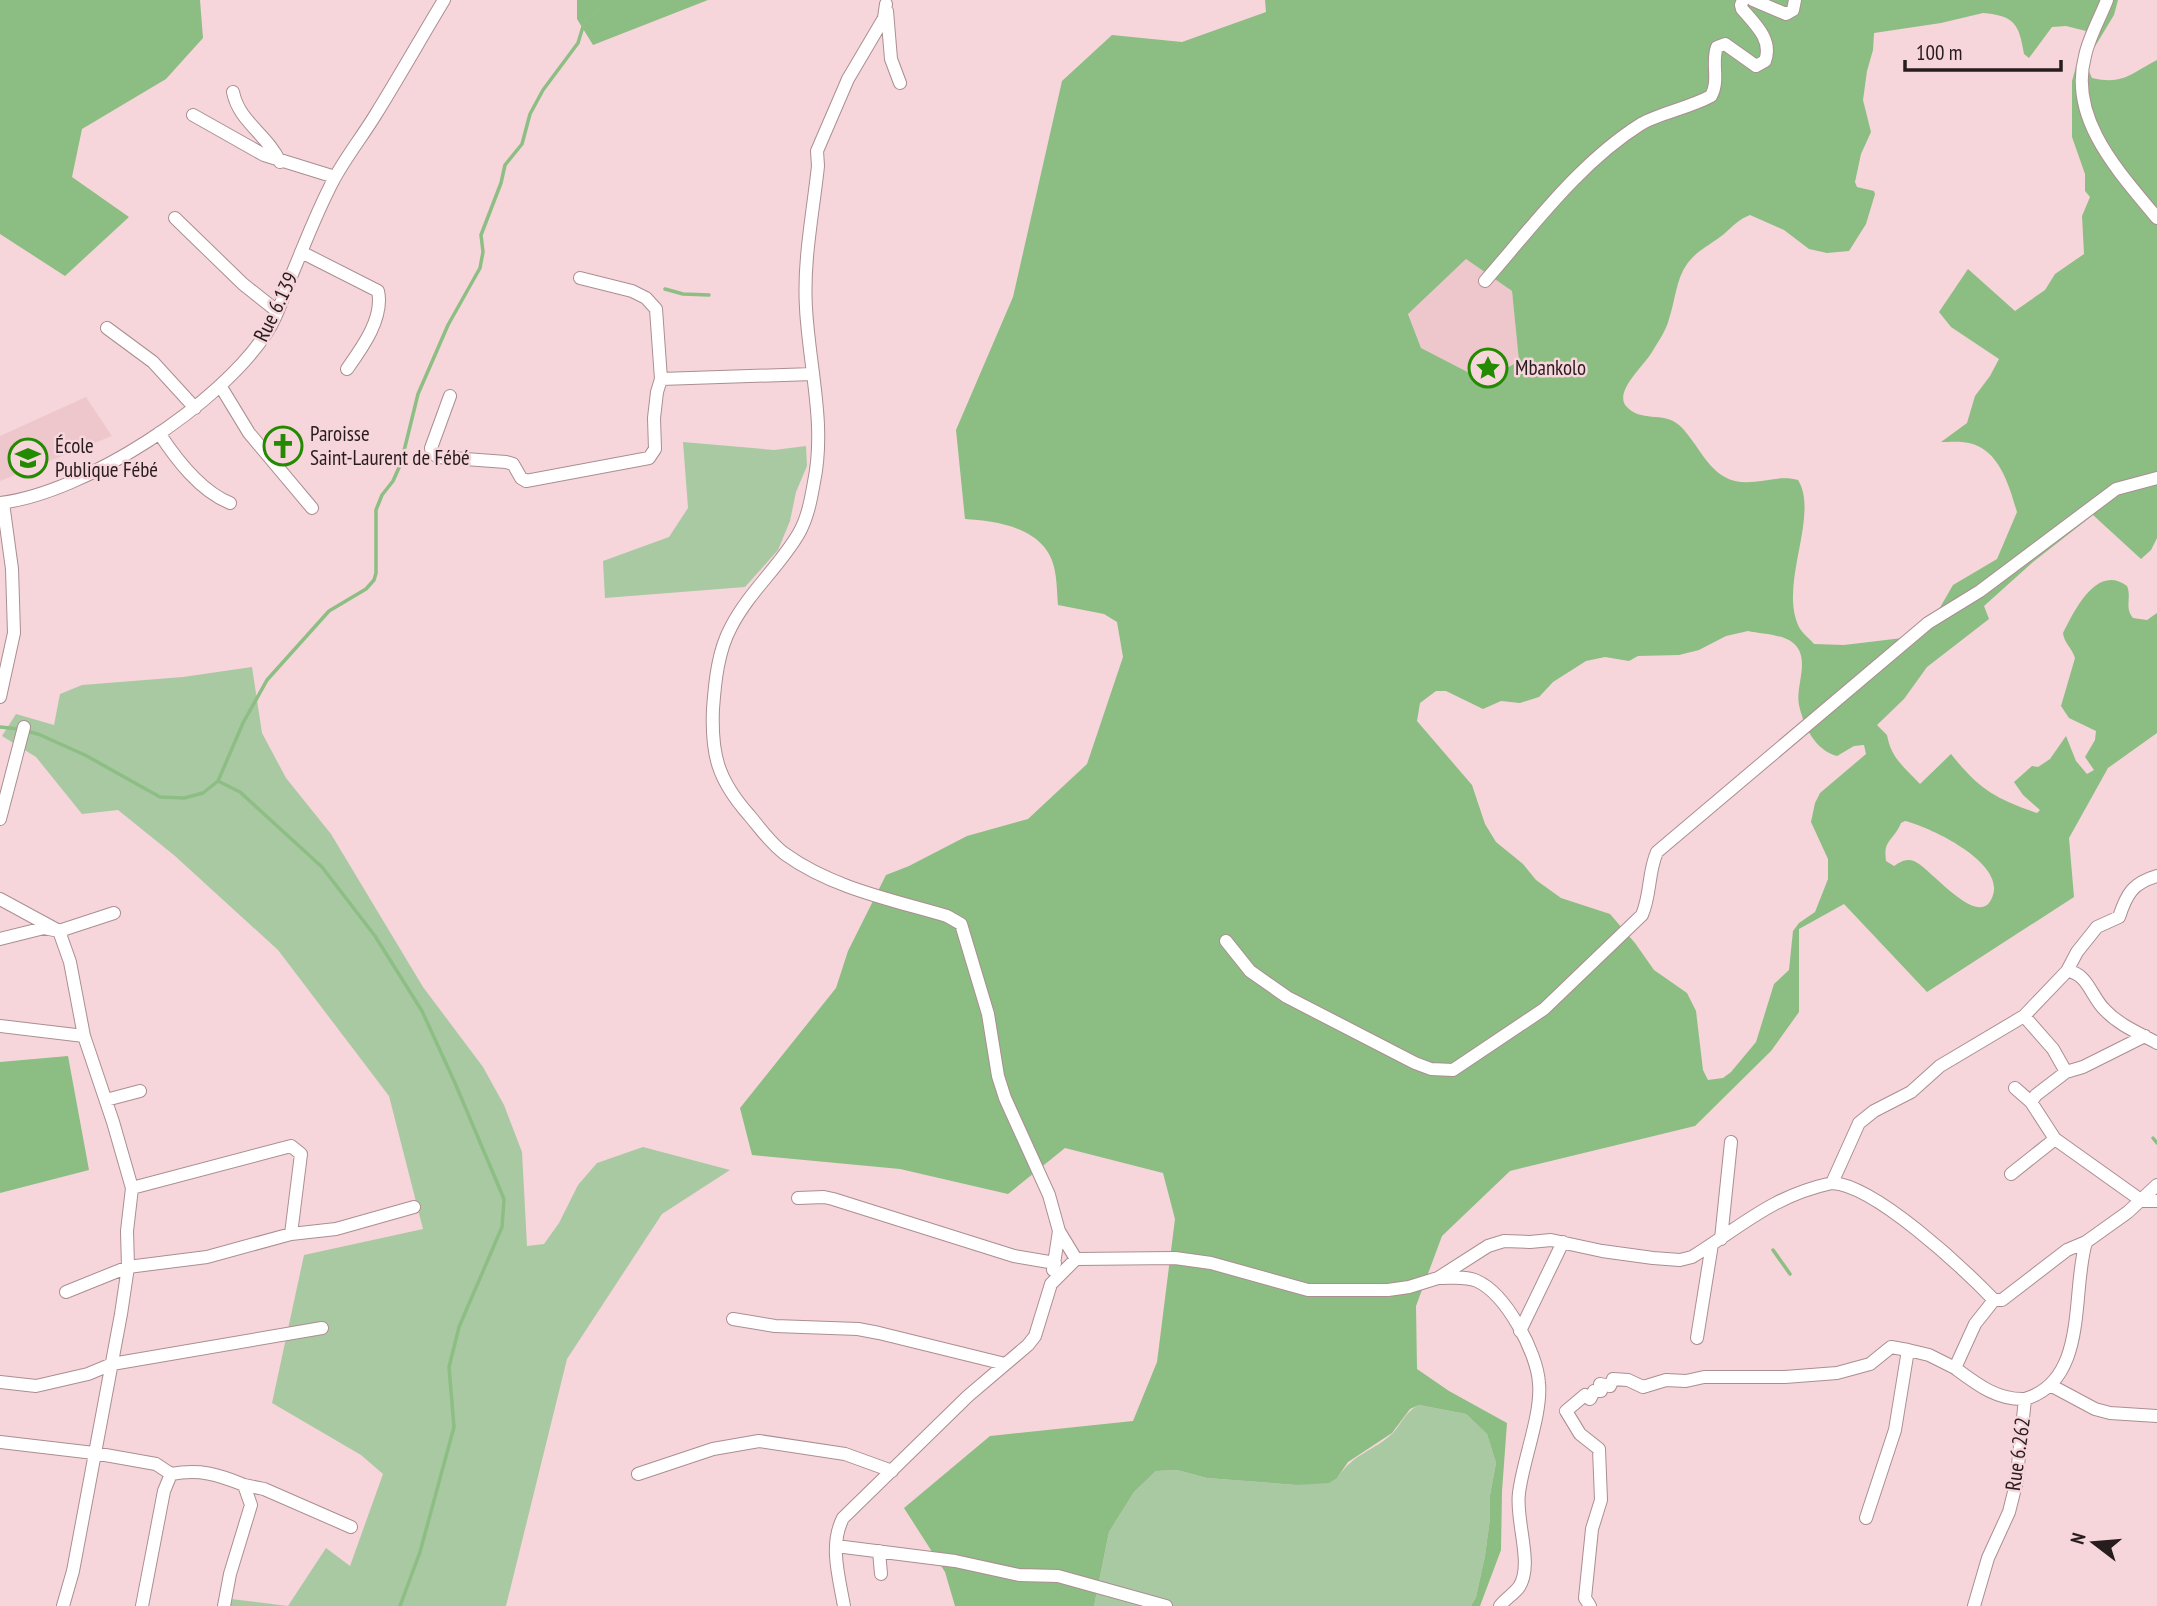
<svg xmlns="http://www.w3.org/2000/svg" width="2157" height="1606" font-family="'PT Sans Narrow',sans-serif">
<style>
.built{fill:#eec7cc}
.green{fill:#a9c9a3}
.forest{fill:#8cbd83;fill-rule:evenodd}
.lines{fill:none;stroke-linecap:round;stroke-linejoin:round}
.stream{stroke:#8dbe84;stroke-width:3.5}
.minor-casing{stroke:#ab8e92;stroke-width:14}
.minor{stroke:#fff;stroke-width:12}
.labels{text-anchor:middle;stroke-width:5;stroke-linejoin:round;paint-order:stroke}
.street-label{font-size:21px;fill:#271c1e;stroke:#f6d6db}
.poi-label{font-size:21px;fill:#271c1e;stroke:#f6d6db;text-anchor:start}
</style>
<rect width="100%" height="100%" fill="#f6d6db"/>
<path class="built" d="M1466,259L1512,291L1519,361L1485,381L1421,348L1408,313Z
M86,397L112,436L0,481V436Z"/>
<path class="green" d="M683,442L774,450L806,446L807,466L796,492L790,521L778,550L745,587L605,598L603,561L669,537L688,508Z
M252,667L262,733L286,778L331,834L423,987L483,1067L504,1105L522,1152L527,1246L544,1244L559,1223L578,1185L597,1163L643,1147L730,1170L662,1214L567,1359L506,1606H229L231,1599L288,1606L326,1548L350,1566L383,1474L361,1455L272,1403L304,1255L423,1229L389,1096L278,950L175,856L118,810L82,814L36,757L2,736L16,714L54,725L60,694L82,685L183,677Z
M1419,1405L1466,1414L1487,1434L1496,1463L1490,1495V1518L1485,1556L1476,1597L1471,1606H1094L1109,1532L1134,1492L1156,1471L1177,1470L1207,1478L1296,1485L1337,1478C1355,1452 1373,1452 1393,1433C1402,1423 1406,1411 1419,1405Z"/>
<path class="forest" d="M0,0H200L203,38L166,79L82,129L72,177L129,217L65,276L0,234Z
M577,0H708L593,45L577,19Z
M1265,0H2118L2114,15L2088,58L2087,67L2092,78C2123,85 2130,74 2157,60V538L2151,550L2141,559L2093,515L2033,562L1984,606L1989,619L1927,667L1904,699L1877,725L1887,735C1891,758 1904,767 1920,784L1951,754C1979,789 1994,798 2037,813L2040,810L2023,795L2014,782L2032,766L2038,767L2050,759L2066,736L2076,761L2087,774L2094,770L2085,757L2095,740L2096,731L2069,718L2061,706L2075,658C2072,648 2064,643 2063,633C2074,611 2097,563 2127,586C2132,598 2124,607 2133,618L2147,620L2157,613V733L2108,768L2069,838L2074,897L1927,992L1844,904L1799,929V1012L1771,1051L1695,1126L1510,1171L1442,1236L1416,1306L1417,1369L1449,1391L1507,1423L1502,1491L1501,1550L1480,1606H1471L1476,1597L1485,1556L1490,1518V1495L1496,1463L1487,1434L1466,1414L1419,1405L1410,1409L1392,1433L1348,1462L1337,1478L1329,1483L1296,1485L1207,1478L1177,1470L1156,1471L1134,1492L1109,1532L1094,1606H955L945,1572L904,1508L990,1436L1133,1421L1157,1362L1175,1219L1163,1173L1065,1148L1008,1194L900,1169L752,1155L740,1108L836,988L848,951L886,875L909,866L967,836L1028,819L1087,764L1123,657L1117,622L1104,614L1058,605C1057,593 1057,579 1054,567C1045,528 998,521 965,519L956,430L1013,297L1062,81L1112,35L1182,42L1266,12ZM1983,13C2014,16 2019,23 2024,54L2029,58L2052,27L2066,26L2086,31L2072,81V137L2085,174V191L2090,197L2082,216L2084,254L2055,274L2045,290L2015,311L1968,269L1939,312L1951,327L1999,359L1990,376L1975,396L1967,423L1941,442C1949,442 1960,441 1969,443C2000,450 2009,486 2017,512L1997,559L1953,585L1927,630L1919,636L1844,645L1814,644C1810,639 1802,633 1799,627C1778,585 1820,515 1798,480C1777,474 1756,486 1735,481C1707,474 1698,442 1679,425C1663,411 1640,423 1626,406C1614,391 1644,366 1652,352C1658,342 1666,331 1669,319C1675,302 1676,279 1687,264C1697,250 1712,244 1724,234C1733,226 1739,219 1750,215L1784,230L1809,249L1827,253L1849,251L1866,224L1875,194L1874,191L1857,187L1855,182L1861,154L1871,132L1863,100L1867,71L1873,50L1874,33L1941,23ZM1466,259L1512,291L1519,361L1485,381L1421,348L1408,314ZM1748,631C1761,634 1781,634 1792,642C1812,657 1795,685 1799,705C1804,727 1815,750 1837,756L1854,746L1864,745L1866,754L1820,793L1815,803L1811,822L1828,859V879L1815,912L1799,923L1793,931L1789,970L1774,984L1756,1042L1731,1072L1723,1078L1708,1080L1703,1070L1696,1011L1687,993L1654,970L1635,943L1610,914L1561,898L1536,880L1523,864L1496,842L1485,824L1472,785L1417,721L1420,703L1436,691H1446L1483,709L1501,701L1520,703L1539,697L1553,682L1586,661L1605,657L1629,661L1638,656L1679,655L1699,650L1726,636ZM1905,821C1930,827 2004,862 1993,895C1981,934 1931,868 1914,861C1906,858 1900,862 1894,866L1886,861C1883,839 1893,842 1901,823Z
M68,1056L89,1170L0,1193V1062Z"/>
<g class="lines">
<path class="stream" d="M665,289L683,294L709,295
M0,727L19,729
M26,731L38,734L85,755L160,797L184,798L203,793L218,781L243,723L267,680L329,611L366,589L374,580L376,573V510L382,495L393,481L401,463L418,394L448,325L480,268L483,252L481,235L501,183L505,165L522,144L530,114L543,90L578,43L585,20L613,0
M218,781L240,792L322,867L375,936L422,1011L455,1083L504,1199L502,1227L459,1327L449,1367L454,1427L420,1552L400,1606
M2153,1138L2157,1143
M1773,1250L1790,1274"/>
<defs>
<path id="minor" d="M1753,0L1786,14L1793,10L1795,0
M2107,0C2100,18 2089,37 2085,56C2068,119 2120,173 2157,218
M886,4L884,18L848,79L817,151L818,166C813,213 803,261 806,308C809,366 826,424 814,482C811,499 808,517 799,533C780,566 749,592 731,627C718,651 715,681 713,709C711,755 718,780 749,815C760,828 771,844 785,854C832,888 893,900 947,916L961,924L988,1014L998,1076L1005,1098L1049,1195L1059,1231L1076,1259
M887,11L891,59L900,83
M233,92C239,122 267,134 280,162
M193,115L264,155L335,177
M175,218L243,284L277,311
M301,252L378,291C384,318 362,348 347,369
M1485,281C1533,226 1579,163 1641,124C1660,113 1689,108 1711,96C1720,80 1711,63 1717,47L1725,44L1756,66L1765,61C1773,40 1755,24 1742,9L1741,5L1743,0
M107,328L153,362L195,408
M661,379L813,374
M221,387L249,433L312,508
M450,396L431,448L432,453L438,457L506,462L513,464L521,478L526,481L649,458L655,449L654,418L657,392L661,379L656,309L646,298L632,291L580,278
M159,433C176,459 200,491 230,503
M0,503C85,493 221,404 267,332C278,316 283,296 290,279C304,246 316,213 333,181C345,158 362,137 376,114C399,77 421,38 444,0
M0,697L14,633L12,569L3,503
M0,819L24,727
M0,899L59,931L114,913
M0,939L44,928L59,931L70,962L84,1036L113,1122L132,1188L127,1231L128,1267L121,1314L73,1571L63,1606
M1226,941L1250,971L1287,997L1415,1063L1431,1069L1453,1070L1544,1009L1642,915C1651,894 1648,872 1657,852L1928,623L1980,591L2116,489L2157,478
M2067,971C2088,973 2091,997 2105,1010C2119,1025 2139,1033 2157,1043
M2024,1016L2053,1049L2066,1072L2083,1067L2145,1036
M0,1026L84,1036
M2015,1088L2031,1102L2055,1139L2142,1201H2157
M106,1100L140,1091
M2031,1102L2036,1095L2066,1072
M2011,1174L2055,1139
M1832,1183C1875,1185 1963,1268 1994,1300
M798,1198L824,1197L833,1199L1014,1256L1055,1263
M291,1234L336,1229L414,1207
M1721,1239L1731,1142
M1053,1270L1059,1231
M1440,1278C1452,1278 1466,1276 1477,1281C1506,1294 1537,1352 1539,1383C1542,1414 1523,1460 1519,1493C1515,1520 1534,1565 1519,1587C1514,1594 1505,1599 1500,1606
M66,1292L128,1267L207,1257L291,1234L301,1154L291,1146L132,1188
M733,1319L775,1326L858,1329L879,1333L1005,1364
M1520,1331L1563,1242
M1697,1338L1712,1244
M1955,1368C1978,1385 1997,1400 2025,1399
M0,1382L36,1386L88,1374L112,1364L322,1328
M2052,1386L2095,1409L2110,1413L2157,1416
M0,1442L94,1453L156,1464L171,1474L164,1491L142,1606
M171,1474C200,1469 217,1474 244,1485L251,1505L230,1574L224,1606
M638,1474L713,1449L759,1441L845,1454L892,1471
M244,1485L264,1489L351,1527
M1866,1518L1895,1430L1908,1350L1929,1355L1955,1368L1975,1324L1994,1300H2002L2067,1250L2086,1242L2128,1212L2157,1185
M836,1546L955,1561L1019,1575L1058,1576L1166,1606
M879,1551L881,1574
M844,1606C839,1577 829,1545 843,1518L968,1396L1028,1345L1035,1336L1051,1284L1076,1259L1175,1258L1211,1263L1308,1290H1388L1409,1287L1438,1278L1488,1246L1504,1241L1530,1242L1551,1240L1602,1251L1653,1258L1680,1260L1692,1257C1742,1226 1772,1196 1832,1183L1859,1123L1874,1111L1911,1092L1940,1066L2024,1016L2067,971L2077,952L2097,927L2119,917C2127,893 2133,883 2157,876
M1590,1606L1585,1598L1592,1529L1601,1500L1599,1449L1580,1434L1566,1411L1585,1395L1590,1399L1594,1391H1601L1600,1384L1610,1386L1613,1379L1628,1380L1643,1387L1666,1380L1686,1381L1704,1377H1785L1837,1373L1870,1364L1891,1347L1908,1350
M1974,1606L1988,1558L2009,1512L2016,1484L2025,1399C2089,1380 2071,1292 2086,1242"/>
</defs>
<use href="#minor" class="minor-casing"/>
<use href="#minor" class="minor"/>
</g>
<defs>
<symbol id="sight-ring" viewBox="-11 -11 22 22"><circle r="9.5" fill="#f6d6db" stroke="#238a01" stroke-width="1.5"/><path d="M0-6L1.8-2.2L6-1.7L2.9 1.2L3.7 5.4L0 3.3L-3.7 5.4L-2.9 1.2L-6-1.7L-1.8-2.2Z" fill="#238a01"/></symbol>
<symbol id="church-ring" viewBox="-11 -11 22 22"><circle r="9.5" fill="#f6d6db" stroke="#238a01" stroke-width="1.5"/><path d="M-1.2-6h2.4v3.5h3.3v2.4h-3.3V6h-2.4V-.1h-3.3v-2.4h3.3Z" fill="#238a01"/></symbol>
<symbol id="school-ring" viewBox="-11 -11 22 22"><circle r="9.5" fill="#f6d6db" stroke="#238a01" stroke-width="1.5"/><path d="M0-5L7-2L0 1L-7-2ZM-4 1L0 2.5L4 1V4Q0 6-4 4Z" fill="#238a01"/></symbol>
</defs>
<g fill-rule="evenodd">
<use href="#sight-ring" x="1466" y="346" width="44" height="44"/>
<use href="#church-ring" x="261" y="424" width="44" height="44"/>
<use href="#school-ring" x="6" y="436" width="44" height="44"/>
</g>
<g class="labels">
<g class="street-label">
<text transform="translate(276 307) rotate(-64)" y="7">Rue 6.139</text>
<text transform="translate(2018 1454) rotate(-82)" y="7">Rue 6.262</text>
</g>
<g class="poi-label">
<text x="1515" y="375">Mbankolo</text>
<text x="310" y="441">Paroisse<tspan x="310" dy="24">Saint-Laurent de Fébé</tspan></text>
<text x="55" y="453">École<tspan x="55" dy="24">Publique Fébé</tspan></text>
</g>
</g>
<g transform="translate(2094 1543) rotate(286)" stroke="#f6d6db" stroke-width="5" paint-order="stroke">
<path d="M0-5L12 26L0 18L-12 26Z" fill="#271c1e"/>
<text y="-10" font-size="19" font-weight="bold" text-anchor="middle" fill="#271c1e">N</text>
</g>
<path d="M1905 60v10h156v-10" fill="none" stroke="#271c1e" stroke-width="3.5"/>
<text x="1916" y="60" font-size="21" fill="#271c1e" stroke="#f6d6db" stroke-width="5" paint-order="stroke">100 m</text>
</svg>
